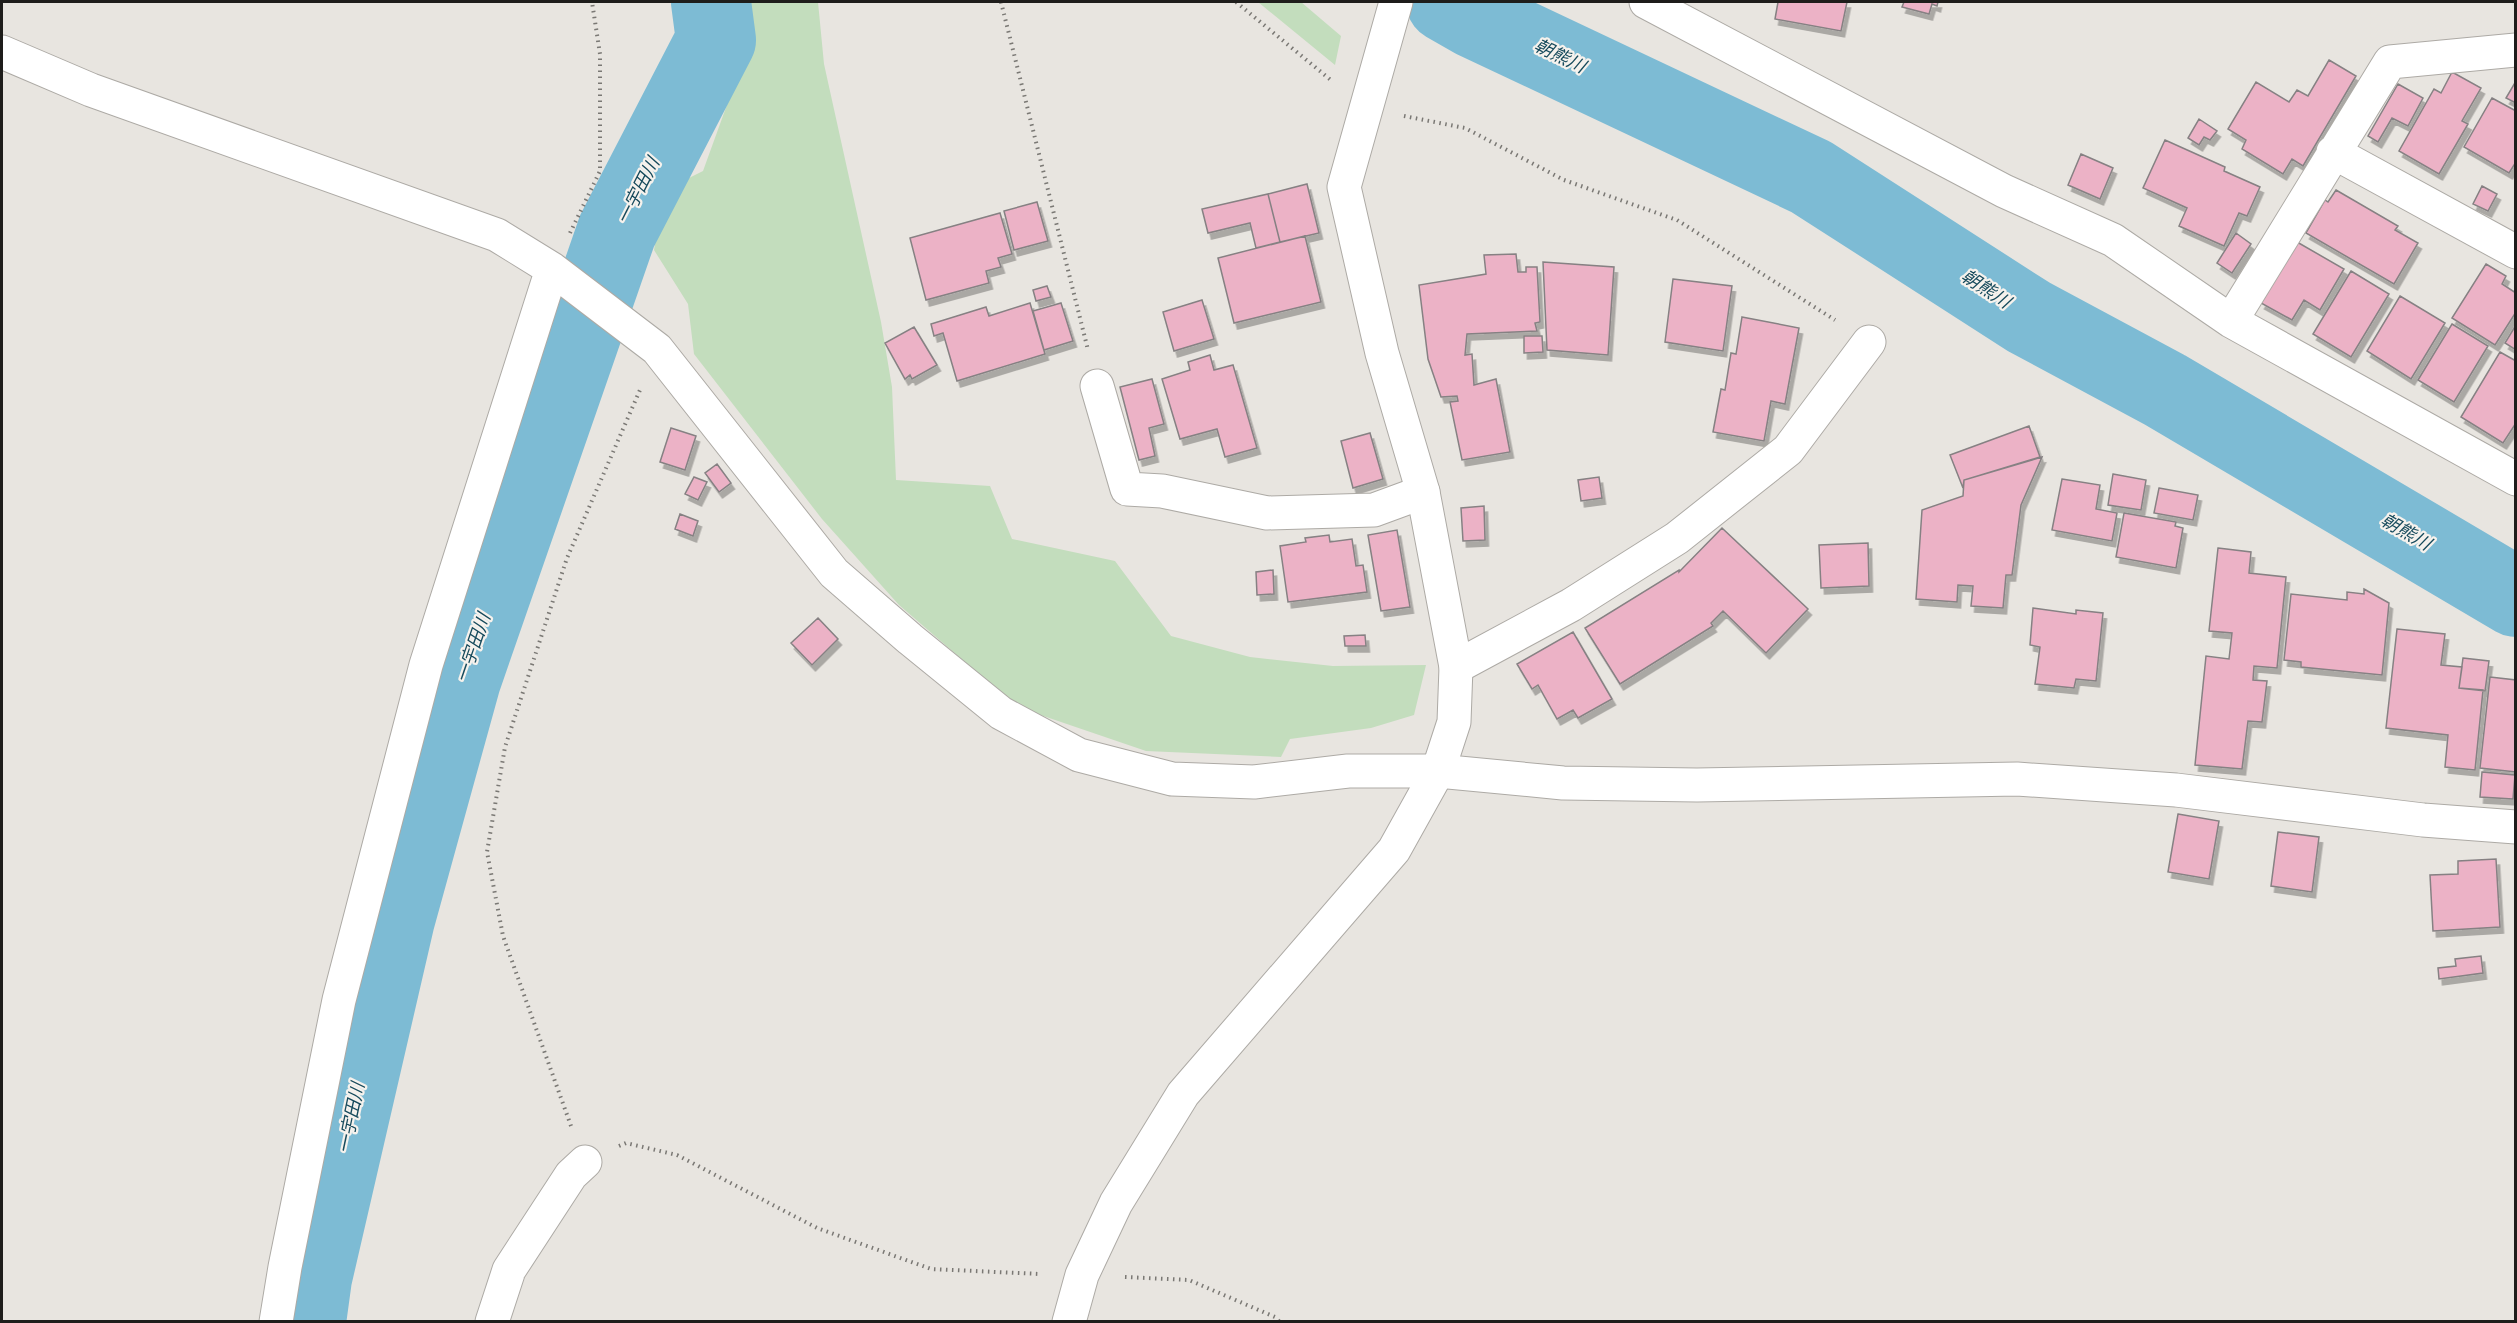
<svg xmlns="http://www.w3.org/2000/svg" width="2517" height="1323" font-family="'Source Sans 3','Noto Sans JP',sans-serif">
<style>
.green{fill:#c3ddbd}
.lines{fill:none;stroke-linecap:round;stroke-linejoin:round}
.river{stroke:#7dbbd4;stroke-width:80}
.building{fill:#ecb2c6;stroke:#868183;stroke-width:1.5;filter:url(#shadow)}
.street-casing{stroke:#adaaa5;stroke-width:35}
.secondary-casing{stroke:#adaaa5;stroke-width:35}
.path{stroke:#7a7874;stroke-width:4;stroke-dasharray:1.5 4.5;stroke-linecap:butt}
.street{stroke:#fff;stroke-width:33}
.secondary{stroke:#fff;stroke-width:33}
.labels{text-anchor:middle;stroke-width:4.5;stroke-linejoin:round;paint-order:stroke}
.water-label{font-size:18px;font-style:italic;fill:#164a5c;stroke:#f6f2ed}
</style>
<defs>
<filter id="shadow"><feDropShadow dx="3.5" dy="6" stdDeviation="0" flood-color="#0004"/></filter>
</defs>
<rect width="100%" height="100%" fill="#e8e5e0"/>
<path class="green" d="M749,2H818L824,64L881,322L892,387L896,480L990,486L1012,539L1115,561L1171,636L1250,657L1333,666L1426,665L1414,715L1371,728L1290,739L1281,757L1146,751L1017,707L899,605L822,519L694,354L688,304L654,250L665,190L703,171L745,55Z
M1258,2H1301L1341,36L1335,65Z"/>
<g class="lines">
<path class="river" d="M1446,2L1474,18L1811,177L2029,317L2165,390L2516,597
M306,1322L312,1278L395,919L461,680L617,231L716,40L711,2"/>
</g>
<path class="building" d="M1778,2H1847L1841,31L1775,19Z
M1904,2H1938L1937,6L1932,4L1929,14L1902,7Z
M2329,60L2356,76L2303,166L2292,159L2283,174L2242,149L2246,140L2228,129L2256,82L2289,102L2297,90L2308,96Z
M2452,72L2481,88L2462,121L2468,124L2439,174L2399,151L2434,89L2441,93Z
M2516,81V103L2506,98Z
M2398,84L2423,98L2408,126L2392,118L2378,142L2368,136Z
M2492,98L2516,111V162L2509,173L2464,147Z
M2199,119L2217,131L2210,140L2204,137L2199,145L2188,138Z
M2165,140L2225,167L2224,171L2260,187L2247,216L2239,213L2224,246L2179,226L2187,208L2143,188Z
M2081,154L2113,168L2100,199L2068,185Z
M1307,184L1319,233L1280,242L1268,194Z
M2482,186L2497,194L2488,211L2473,204Z
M2336,190L2398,226L2395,230L2418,243L2394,284L2306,233L2325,200L2328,202Z
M1268,194L1280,242L1256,248L1250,223L1208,233L1202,209Z
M1037,202L1048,241L1014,250L1004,211Z
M1000,213L1012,254L998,258L1001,267L986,271L989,283L926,300L910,238Z
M2236,233L2251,244L2232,273L2217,263Z
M1305,236L1321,302L1234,323L1218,258Z
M2297,242L2344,269L2320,310L2304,300L2292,320L2261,303Z
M1516,254L1518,272H1526V267H1537L1540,322L1535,323L1537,331L1467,334L1465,355L1472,354L1474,385L1496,379L1510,452L1462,460L1450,402L1458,401L1457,396L1441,397L1428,359L1419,285L1486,274L1484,255Z
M1543,262L1614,267L1608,355L1547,350Z
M2486,264L2506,276L2502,284L2516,293V312L2495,345L2452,318Z
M2351,271L2389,294L2351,357L2313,334Z
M1673,279L1732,286L1723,351L1665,342Z
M1047,286L1051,297L1036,301L1033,290Z
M2400,296L2445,323L2411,379L2367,351Z
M1202,300L1214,339L1174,351L1163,312Z
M1030,303L1045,354L957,381L943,333L934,336L931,324L986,307L989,316Z
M1061,303L1073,341L1044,350L1033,311Z
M1742,317L1799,328L1785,404L1771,401L1764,441L1713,432L1721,389L1725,390L1731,353L1736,354Z
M2452,324L2488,346L2454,402L2418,380Z
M2516,325V350L2505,343Z
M914,327L937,365L912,379L910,375L905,379L885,343Z
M1524,336H1542L1543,352L1524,353Z
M2500,352L2516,361V423L2503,443L2461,417Z
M1210,355L1214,370L1233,365L1257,448L1225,457L1217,429L1180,439L1162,379L1190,370L1188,362Z
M1152,379L1164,424L1149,428L1155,456L1139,460L1120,387Z
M2029,426L2040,457L1964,480L1963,488L1950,455Z
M671,428L696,436L685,470L660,462Z
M1370,433L1383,479L1353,488L1341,441Z
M2042,457L2021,505L2012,575H2006L2003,608L1971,606L1973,586L1958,585L1957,602L1916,599L1922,510L1963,496L1964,480Z
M717,464L731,483L719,492L705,473Z
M2113,474L2146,480L2141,510L2108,505Z
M694,477L707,482L698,500L685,494Z
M1599,477L1602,498L1581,501L1578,480Z
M2062,479L2100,485L2096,509L2117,513L2112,541L2052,530Z
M2159,488L2198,495L2193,520L2154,513Z
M1484,506L1485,540L1463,541L1461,508Z
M2124,513L2176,522L2175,526L2183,528L2176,568L2116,557Z
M680,514L698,521L693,536L675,529Z
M1722,528L1808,609L1766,653L1723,611L1711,623L1713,626L1620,684L1585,628L1679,570V572Z
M1397,530L1410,607L1381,611L1368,535Z
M1329,535L1330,542L1352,539L1356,566L1363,565L1367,592L1288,602L1280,546L1306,542L1305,538Z
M1868,543L1869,586L1821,588L1819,545Z
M2218,548L2251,552L2249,573L2286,577L2277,668L2254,666L2253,680L2267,681L2262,722L2248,721L2242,769L2195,765L2206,656L2229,659L2232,633L2209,631Z
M1273,570L1274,594L1257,595L1256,572Z
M2364,589L2389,603L2382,675L2301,667V662L2284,660L2291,594L2347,600V592L2364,594Z
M2033,608L2076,614V610L2103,613L2096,681L2076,679L2074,688L2035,684L2040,647L2030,645Z
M818,618L838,639L812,665L791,643Z
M2397,629L2445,634L2441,665L2462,667L2459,688L2483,690L2475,770L2445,767L2448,735L2386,728Z
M1573,632L1612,699L1578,718L1573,710L1557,719L1538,685L1532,689L1517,664Z
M1365,635L1366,646H1345L1344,636Z
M2463,658L2489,661L2485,691L2459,688Z
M2490,677L2516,680V772L2480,768Z
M2482,772L2515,775L2513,799L2480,797Z
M2178,814L2219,821L2209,879L2168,872Z
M2278,832L2319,837L2312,892L2271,886Z
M2496,859L2500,927L2433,931L2430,875L2458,874V861Z
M2481,956L2483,973L2439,979L2438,968L2456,966L2455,959Z"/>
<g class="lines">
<defs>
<path id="street" d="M1646,2L2004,191L2113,240L2231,321L2516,479
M2,52L91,90L497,235L552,269L657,349L834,573L910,639L1001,713L1079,755L1172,779L1254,782L1348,771H1438L1563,783L1697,785L2017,779L2176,790L2423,820L2516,827
M2333,152L2516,252
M2231,321L2390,62L2516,50
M1097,386L1127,489L1162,491L1267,513L1374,510L1423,492
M1456,667L1571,605L1677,538L1788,450L1869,342
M276,1322L285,1267L339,1000L426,665L552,269
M492,1322L509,1270L571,1175L585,1162"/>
<path id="secondary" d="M1069,1322L1082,1275L1116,1203L1183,1094L1394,850L1438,771L1454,722L1456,667L1423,492L1382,353L1344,187L1396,2"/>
</defs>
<use href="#street" class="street-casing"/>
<use href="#secondary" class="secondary-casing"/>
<path class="path" d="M1001,2L1088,350
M1236,2L1332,81
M1404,116L1465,128L1564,180L1677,220L1835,320
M570,233L600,171V54L592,2
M571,1126L503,936L487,852L505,747L567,558L640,390
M619,1146L626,1143L677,1155L817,1228L931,1269L1040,1274
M1125,1277L1189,1280L1275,1317L1280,1322"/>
<use href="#street" class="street"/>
<use href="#secondary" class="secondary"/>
</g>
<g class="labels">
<g class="water-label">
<text transform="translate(1560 56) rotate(26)" y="6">朝熊川</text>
<text transform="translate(638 191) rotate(-63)" y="6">一宇田川</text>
<text transform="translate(1986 289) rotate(33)" y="6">朝熊川</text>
<text transform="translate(2406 532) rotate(30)" y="6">朝熊川</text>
<text transform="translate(473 648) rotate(-71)" y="6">一宇田川</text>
<text transform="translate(351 1118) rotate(-78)" y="6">一宇田川</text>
</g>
</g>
<rect width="2517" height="1323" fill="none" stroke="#1e1d1b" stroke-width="6"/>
</svg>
